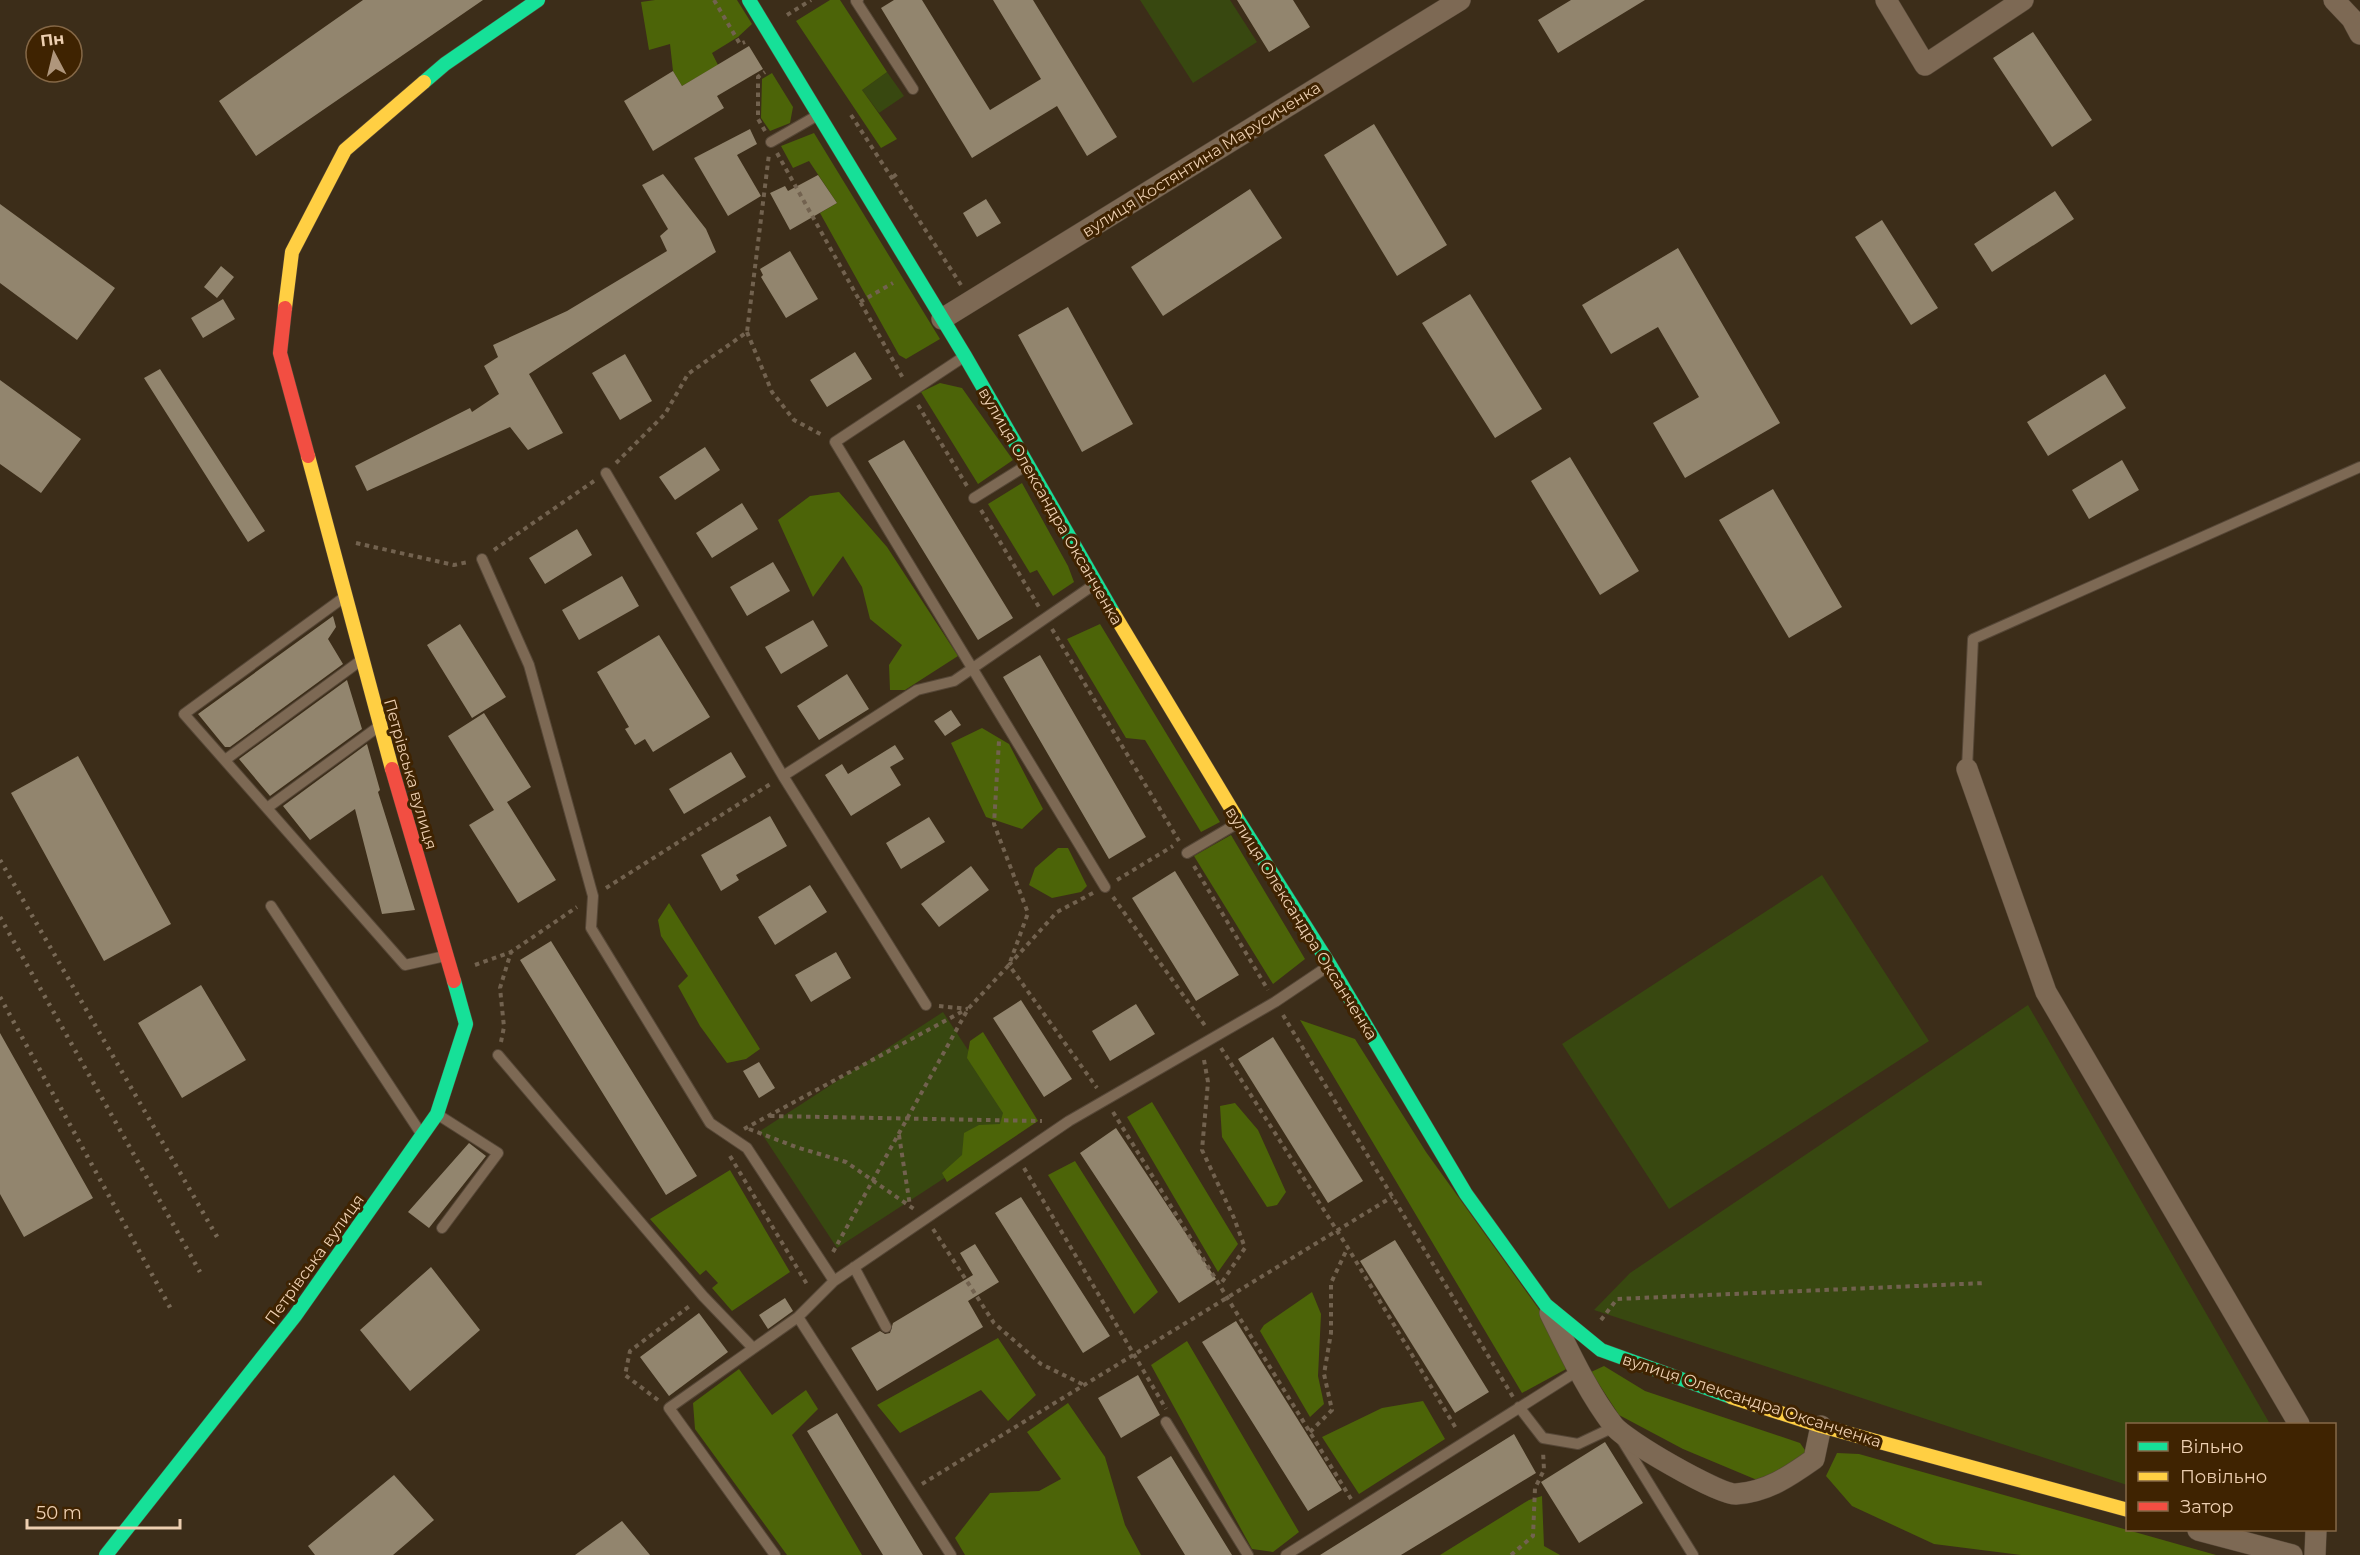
<svg xmlns="http://www.w3.org/2000/svg" width="2360" height="1555" font-family="Montserrat,sans-serif">
<style>
.green{fill:#384810}
.forest{fill:#4c6408}
.building{fill:#92856e}
.lines{fill:none;stroke-linecap:round;stroke-linejoin:round}
.lane-casing{stroke:#564737;stroke-width:12}
.street-casing{stroke:#564737;stroke-width:22}
.fast-casing{stroke:#564737;stroke-width:15}
.slow-casing{stroke:#564737;stroke-width:15}
.jam-casing{stroke:#564737;stroke-width:15}
.path{stroke:#72624f;stroke-width:4;stroke-dasharray:4.5 4.5;stroke-linecap:butt}
.lane{stroke:#7d6954;stroke-width:10}
.street{stroke:#7d6954;stroke-width:21}
.fast{stroke:#16e098;stroke-width:14}
.slow{stroke:#ffcf43;stroke-width:14}
.jam{stroke:#f24e42;stroke-width:14}
.rail{stroke:#786956;stroke-width:4.5;stroke-dasharray:3 6;stroke-linecap:butt}
.labels{text-anchor:middle;stroke-width:6;stroke-linejoin:round;paint-order:stroke}
.street-label{font-size:16px;fill:#edcfb1;stroke:#3f2301}
</style>
<rect width="100%" height="100%" fill="#3c2d19"/>
<path class="green" d="M1140,0H1230L1257,42L1193,83Z
M887,72L904,96L879,113L862,90Z
M1822,875L1929,1041L1669,1209L1562,1044Z
M2028,1005L2270,1424H2128L2127,1485L1594,1310L1630,1273Z
M943,1012L1020,1129L837,1248L760,1131Z"/>
<path class="forest" d="M655,0H737L752,24L738,37L712,53L718,65L682,86L673,71L670,44L649,50L641,2Z
M830,0H840L887,72L862,90L897,139L881,148L796,21Z
M772,73L793,107L790,123L770,131L761,118L762,79Z
M814,133L940,339L906,359L899,355L820,213L837,203L809,161L793,168L781,146Z
M940,383L962,388L1013,460L978,484L921,392Z
M1022,483L1068,566L1074,582L1053,596L1037,570L1030,573L988,504Z
M839,492L887,547L958,656L905,690H890L889,665L902,645L870,619L862,587L843,556L813,597L778,520L810,496Z
M1100,624L1220,822L1201,832L1145,740L1126,738L1067,639Z
M982,728L1009,744L1043,809L1022,829L986,817L951,743Z
M1231,835L1305,959L1273,984L1194,856Z
M1058,848H1068L1087,886L1081,892L1052,898L1029,885L1035,868Z
M669,903L760,1049L746,1059L727,1063L700,1026L678,986L688,976L661,936L658,920Z
M1300,1020L1355,1039L1426,1152L1546,1319L1568,1368L1522,1393Z
M983,1032L1038,1121L947,1182L942,1173L962,1155L964,1133L979,1125L1000,1124L1003,1113L967,1058L970,1041Z
M1152,1102L1238,1244L1218,1272L1127,1117Z
M1235,1103L1258,1130L1286,1192L1277,1205L1267,1207L1222,1137L1220,1106Z
M1075,1161L1158,1292L1134,1314L1048,1175Z
M730,1170L790,1272L732,1311L712,1288L718,1283L706,1270L700,1275L650,1219Z
M1312,1292L1321,1314L1318,1376L1324,1404L1310,1417L1260,1331L1264,1325Z
M998,1338L1036,1395L1008,1421L981,1390L900,1433L877,1405Z
M1187,1341L1299,1532L1273,1552L1252,1549L1151,1365Z
M1604,1366L1645,1391L1800,1443L1807,1453L1779,1475L1757,1480L1683,1449L1619,1415L1591,1372Z
M739,1369L772,1415L806,1390L818,1409L792,1435L862,1555H787L695,1429L693,1403Z
M1423,1401L1445,1439L1359,1494L1322,1437L1382,1408Z
M1068,1403L1105,1457L1125,1525L1141,1555H965L955,1538L990,1493L1039,1491L1061,1479L1027,1432Z
M1837,1453L1859,1454L2216,1555H2021L1934,1544L1852,1506L1826,1476Z
M1542,1496L1544,1546L1560,1555H1440L1529,1500Z"/>
<path class="building" d="M363,0H483L256,156L219,101Z
M894,0H922L990,110L1041,79L993,0H1033L1117,137L1087,156L1057,106L972,158L881,8Z
M1237,0H1293L1310,27L1269,52Z
M1571,0H1645L1558,53L1538,20Z
M2033,32L2092,120L2052,147L1993,58Z
M749,46L763,69L717,96L724,108L653,151L624,101L673,71L682,86Z
M1374,124L1447,245L1397,276L1324,155Z
M750,129L757,144L737,155L761,196L728,216L694,158Z
M663,174L706,229L716,252L529,374L563,433L528,450L510,427L367,491L355,466L470,408L472,412L499,394L484,366L498,357L493,345L567,311L667,251L660,236L668,229L642,185Z
M818,175L837,203L790,230L770,193L785,186L788,191Z
M1250,189L1282,238L1163,316L1131,267Z
M2055,191L2074,219L1992,272L1974,244Z
M986,199L1001,223L977,237L963,213Z
M0,204L115,288L77,340L0,283Z
M1882,220L1938,308L1911,325L1855,237Z
M1678,248L1780,423L1685,478L1653,423L1699,397L1658,327L1611,354L1582,305Z
M790,251L818,299L786,318L761,277L763,275L760,269Z
M221,266L234,277L217,298L204,287Z
M1470,294L1542,409L1495,438L1422,323Z
M223,299L235,319L203,338L191,318Z
M1068,307L1133,424L1082,452L1018,335Z
M855,352L872,379L827,407L810,380Z
M625,354L652,401L620,420L592,373Z
M160,369L265,531L248,542L144,378Z
M2105,374L2126,408L2048,456L2027,422Z
M0,380L81,439L41,493L0,464Z
M904,440L1013,618L978,640L868,461Z
M705,447L720,470L675,500L659,477Z
M1570,457L1639,571L1600,595L1531,481Z
M2122,460L2139,490L2089,519L2072,490Z
M1773,489L1842,607L1789,638L1719,520Z
M742,503L758,529L712,558L696,533Z
M577,529L592,555L545,584L529,558Z
M773,562L790,591L747,616L730,587Z
M622,576L639,606L579,640L562,610Z
M333,616L336,627L328,639L343,664L230,747H225L198,714Z
M813,620L828,646L781,674L765,647Z
M460,624L506,697L472,718L427,645Z
M659,635L710,717L653,752L645,739L635,745L625,729L629,727L597,672Z
M1040,655L1146,837L1109,859L1003,677Z
M847,674L869,709L819,740L797,706Z
M347,680L362,729L270,796L239,759Z
M951,710L961,725L945,736L934,721Z
M484,713L531,787L507,802L556,880L518,903L469,825L494,810L448,736Z
M367,744L380,790L378,792L415,910L382,914L355,809L310,840L283,806Z
M895,745L904,759L890,767L901,785L851,816L825,775L842,764L848,774Z
M731,752L746,777L684,814L669,789Z
M78,756L171,924L104,961L11,793Z
M770,816L787,846L736,875L739,880L721,891L701,855Z
M929,817L945,842L901,869L886,843Z
M971,866L989,890L939,927L921,904Z
M1175,871L1239,975L1196,1001L1132,898Z
M810,885L827,912L775,945L758,917Z
M551,941L697,1176L666,1195L520,960Z
M836,952L851,978L811,1002L795,975Z
M201,985L246,1060L182,1098L138,1023Z
M1021,1000L1072,1079L1044,1097L993,1018Z
M1136,1004L1155,1034L1110,1061L1092,1031Z
M0,1033L93,1198L24,1237L0,1194Z
M1273,1037L1363,1181L1328,1203L1238,1059Z
M759,1062L775,1088L759,1098L743,1071Z
M1116,1128L1216,1279L1179,1303L1080,1153Z
M469,1143L486,1156L429,1228L408,1212Z
M1021,1197L1110,1336L1083,1353L995,1213Z
M1395,1240L1489,1392L1455,1413L1360,1261Z
M975,1244L999,1282L968,1301L983,1327L877,1391L851,1348L880,1331L885,1334L890,1333L893,1323L973,1275L960,1253Z
M431,1267L480,1330L410,1391L360,1330Z
M785,1298L793,1311L768,1329L759,1315Z
M699,1313L728,1352L669,1396L640,1357Z
M1236,1321L1342,1490L1308,1511L1202,1342Z
M1138,1375L1160,1415L1121,1438L1098,1398Z
M837,1413L923,1555H883L807,1431Z
M1514,1434L1536,1473L1401,1555H1320Z
M1605,1442L1643,1503L1579,1543L1541,1482Z
M1171,1456L1232,1555H1185L1137,1477Z
M394,1475L434,1520L393,1555H315L308,1546Z
M622,1521L650,1555H575Z"/>
<g class="lines">
<defs>
<path id="lane" d="M858,0L856,1L913,89
M771,142L818,115
M962,358L835,442L1105,887
M606,473L783,776L926,1005
M974,498L1027,465
M482,559L529,665L593,896L591,928L710,1123L747,1148L834,1281
M343,598L184,714L405,965L445,956
M225,760L360,661
M1967,769L1973,639L2360,467
M783,776L917,690L954,681L1095,584
M267,808L378,727
M1187,853L1238,823
M271,906L420,1132
M498,1055L703,1296L752,1347
M440,1116L498,1153L442,1228
M854,1267L886,1327
M798,1317L951,1555
M1519,1407L1543,1438L1578,1444L1614,1427L1693,1555
M1166,1422L1248,1555
M775,1555L669,1408L798,1317L834,1281L1069,1121L1275,1002L1330,965
M1286,1555L1579,1370"/>
<path id="street" d="M1886,0L1925,65L2023,0
M2334,0L2352,19L2360,34
M942,319L1460,0
M1967,769L2046,992L2299,1424
M1550,1313C1569,1351 1587,1391 1613,1425C1624,1440 1719,1495 1736,1494C1767,1492 1790,1476 1814,1459L1821,1426
M2198,1530L2292,1555
M2315,1555L2316,1530"/>
<path id="fast" d="M749,0L965,356L1114,614
M424,82L445,64L538,0
M1235,815L1330,965L1466,1194L1546,1305L1601,1350L1731,1397
M106,1555L295,1316L437,1114L466,1024L454,981"/>
<path id="slow" d="M285,308L292,252L345,150L424,82
M308,456L392,769
M1114,614L1235,815
M1731,1397L1821,1426L2128,1510"/>
<path id="jam" d="M285,308L280,353L308,456
M392,769L454,981"/>
</defs>
<use href="#lane" class="lane-casing"/>
<use href="#street" class="street-casing"/>
<use href="#fast" class="fast-casing"/>
<use href="#slow" class="slow-casing"/>
<use href="#jam" class="jam-casing"/>
<path class="path" d="M714,0L740,44L745,42
M787,15L811,0
M851,115L961,285
M765,131L758,119V77L765,72
M777,153L904,380
M893,177L898,173
M860,302L893,283
M747,332L772,392L794,420L824,436
M918,405L967,486
M616,463L665,414L688,374L747,332L769,154
M981,510L1039,607
M356,543L454,565L468,562
M494,550L594,481
M1052,629L1179,841
M1194,866L1268,990
M1117,880L1173,846
M606,888L772,783
M1093,893L1057,912L1009,965L1097,1088
M1113,897L1206,1027
M475,965L511,952L577,907
M939,1006L968,1009
M1283,1015L1513,1397
M501,1042L504,1027L500,988L511,952
M1221,1048L1348,1248L1457,1430
M1204,1060L1208,1082L1202,1150L1234,1218L1245,1248L1220,1285
M1113,1112L1351,1499
M770,1116L1042,1121
M744,1129L967,1009
M749,1129L796,1147L846,1162L914,1209
M899,1135L910,1206
M730,1156L808,1286
M1024,1168L1166,1409
M933,1229L994,1323L1041,1364L1084,1385
M833,1252L968,1009L1009,965L1028,913L994,824L999,741
M1601,1320L1617,1299L1985,1283
M658,1400L625,1375L630,1351L691,1305
M1310,1432L1332,1410L1324,1374L1331,1333V1283L1347,1249
M922,1484L1392,1197
M1511,1555L1533,1536L1535,1488L1544,1470L1543,1451"/>
<use href="#lane" class="lane"/>
<use href="#street" class="street"/>
<use href="#fast" class="fast"/>
<use href="#slow" class="slow"/>
<use href="#jam" class="jam"/>
<path class="rail" d="M0,860L220,1242
M0,917L200,1272
M0,997L172,1311"/>
</g>
<g class="labels">
<g class="street-label">
<text transform="translate(1201 159) rotate(-32)" y="6">вулиця Костянтина Марусиченка</text>
<text transform="translate(1051 506) rotate(60)" y="6">вулиця Олександра Оксанченка</text>
<text transform="translate(411 774) rotate(74)" y="6">Петрівська вулиця</text>
<text transform="translate(1302 923) rotate(58)" y="6">вулиця Олександра Оксанченка</text>
<text transform="translate(314 1259) rotate(-54)" y="6">Петрівська вулиця</text>
<text transform="translate(1752 1400) rotate(18)" y="6">вулиця Олександра Оксанченка</text>
</g>
</g>
<rect x="2126" y="1423" width="210" height="108" fill="#3f2301" stroke="#856847" stroke-width="1.5"/>
<rect x="2138" y="1442" width="30" height="9" fill="#16e098" stroke="#856847" stroke-width="1.5"/>
<text x="2180" y="1453" font-size="18" fill="#edcfb1">Вільно</text>
<rect x="2138" y="1472" width="30" height="9" fill="#ffcf43" stroke="#856847" stroke-width="1.5"/>
<text x="2180" y="1483" font-size="18" fill="#edcfb1">Повільно</text>
<rect x="2138" y="1502" width="30" height="9" fill="#f24e42" stroke="#856847" stroke-width="1.5"/>
<text x="2180" y="1513" font-size="18" fill="#edcfb1">Затор</text>
<g transform="translate(54 54) rotate(353)"><circle r="28" fill="#3f2301" stroke="#856847" stroke-width="1.5"/>
<path d="M0-4.5L10 22L0 15L-10 22Z" fill="#af967c"/>
<text y="-9" font-size="16" font-weight="bold" text-anchor="middle" fill="#edcfb1">Пн</text>
</g>
<path d="M27 1519v9h153v-9" fill="none" stroke="#edcfb1" stroke-width="3"/>
<text x="36" y="1519" font-size="18" fill="#edcfb1" stroke="#3f2301" stroke-width="4.5" paint-order="stroke">50 m</text>
</svg>
